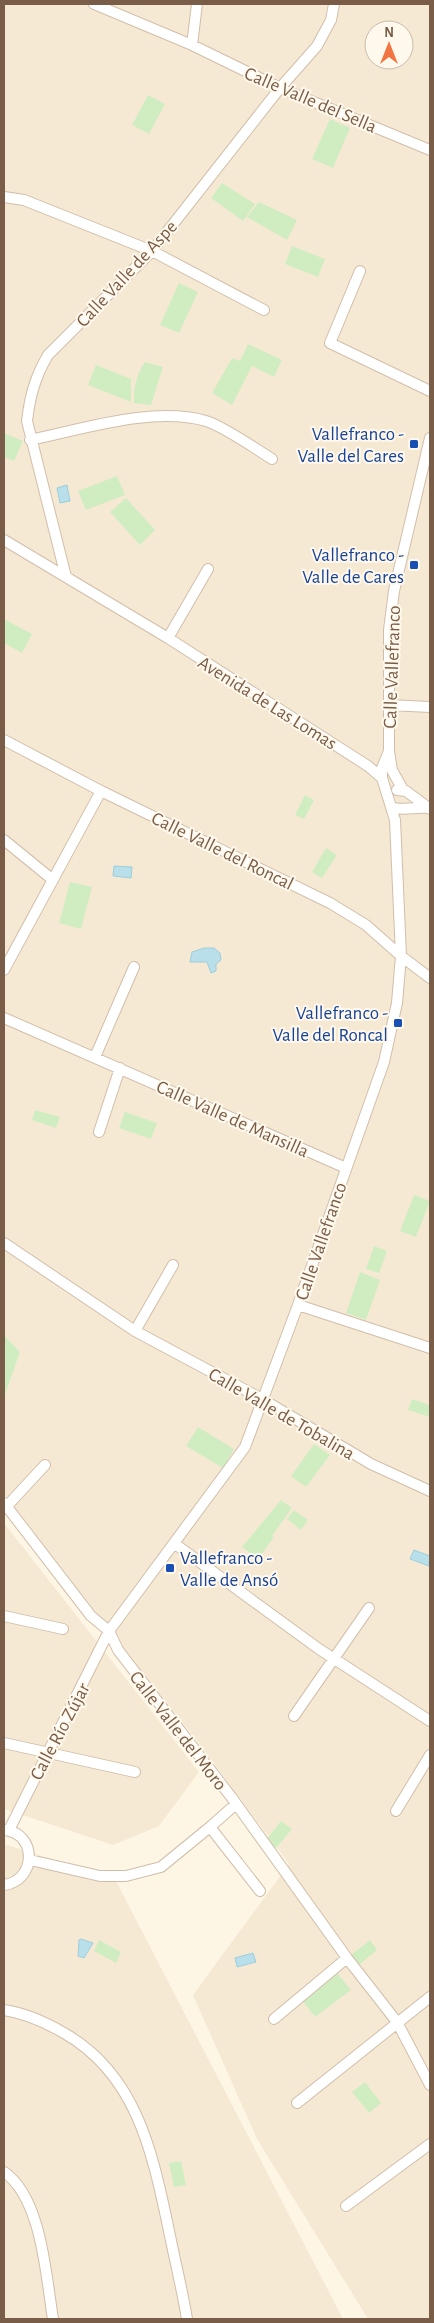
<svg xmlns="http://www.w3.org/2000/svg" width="434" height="2323" font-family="'Alegreya Sans',sans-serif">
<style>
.residential{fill:#f6e9d3;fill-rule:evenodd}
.green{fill:#d0edc2}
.water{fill:#b8dfea;stroke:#9dcedc}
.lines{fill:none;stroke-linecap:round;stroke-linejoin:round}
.minor-casing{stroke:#d1beaa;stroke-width:12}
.minor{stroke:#fff;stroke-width:10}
.transit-dot{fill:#1a4fb4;stroke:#fff9ed;stroke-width:2}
.labels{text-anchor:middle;stroke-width:4;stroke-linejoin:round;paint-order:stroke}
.street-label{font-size:19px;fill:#7a5d48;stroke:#fff9ed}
.transit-label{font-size:19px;fill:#164399;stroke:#fff9ed;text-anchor:end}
</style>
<rect width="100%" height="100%" fill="#fef6e5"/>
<path class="residential" d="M4,4H430V2319H368L257,2139L193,1995L289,1864L210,1758L4,1494V1398L20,1352L4,1335ZM374,30H404V60H374Z
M4,1523L199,1772L159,1826L113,1845L4,1809Z
M4,1844L115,1879L343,2319H4Z"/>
<path class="green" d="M148,95L165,104L149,134L132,125Z
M330,119L350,128L333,168L312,159Z
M222,183L255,204L243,221L211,198Z
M259,202L297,220L287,240L247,217Z
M292,246L325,259L318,277L285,264Z
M179,283L198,292L179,333L160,325Z
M248,344L282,360L274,377L252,366L232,405L212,393L232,358L240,361Z
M145,362L163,367L151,405L134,403C133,389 137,373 145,362Z
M96,365L131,379V402L88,385Z
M4,433L23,441L14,461L4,457Z
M117,476L125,495L86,510L78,491Z
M126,498L155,530L140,545L110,512Z
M4,619L32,634L22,653L4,643Z
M305,795L314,800L304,819L295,815Z
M326,848L337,855L322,878L312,872Z
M70,882L92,887L81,929L59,923Z
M35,1110L60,1117L56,1128L32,1120Z
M125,1112L157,1123L151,1139L119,1128Z
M414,1195L430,1201L416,1237L400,1231Z
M374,1246L387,1251L379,1273L366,1269Z
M360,1272L380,1280L366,1320L346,1313Z
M4,1335L20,1352L4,1398Z
M412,1399L430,1405V1417L408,1410Z
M198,1427L234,1449L223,1468L186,1446Z
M314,1444L330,1455L306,1487L291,1476Z
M281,1500L292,1508L272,1536L274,1537L258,1559L242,1547Z
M294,1510L308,1520L301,1530L287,1519Z
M281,1821L292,1829L276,1848L266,1840Z
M99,1940L121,1952L116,1963L94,1951Z
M370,1940L377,1950L359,1965L351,1955Z
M337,1973L351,1990L315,2017L302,2000Z
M365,2082L381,2103L369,2113L352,2092Z
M181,2161L186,2185L174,2187L169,2163Z"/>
<path class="water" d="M67,485L70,501L60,503L57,488Z
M114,866L132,867L131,878L113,876Z
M204,948H214L220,953L221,960L216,964V971L211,973L207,962H190L192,952Z
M414,1550L430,1556L429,1566L410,1559Z
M81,1939L93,1943L84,1958L78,1956L79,1940Z
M253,1953L256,1962L237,1967L235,1958Z"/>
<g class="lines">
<defs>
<path id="minor" d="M94,4L192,45L280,88L430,150
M192,45L197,4
M4,197L24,200L152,251L264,310
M360,271L330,343L430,391
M30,440C84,429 153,406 206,421C223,426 256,449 272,459
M4,540L168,638L368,766L382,778
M66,577L27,421C30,396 35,377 48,355L152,251L280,88L317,46L331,20L334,4
M168,638L208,569
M389,705L430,707
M4,740L101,791L330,903L366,925L401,956L430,978
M397,790L406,791L430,809
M403,790L392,770L389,751V630L394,591L430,438
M391,807C400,811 416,807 428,808
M4,840L53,880
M4,970L101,791
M4,1018L346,1168
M95,1057L134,967
M99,1132L120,1068
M4,1243L135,1331L262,1399L371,1464L430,1491
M298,1305L430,1348
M135,1331L173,1265
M4,1503L91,1616L109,1631L118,1650L232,1798L347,1958L397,2022L430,2085
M7,1506L45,1465
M175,1544L319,1649L430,1721
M4,1616L63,1629
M294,1716L369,1608
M4,1743L135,1772
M396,1811L430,1755
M210,1827L260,1891
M9,1830L109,1631L245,1447L298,1305L384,1062L397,1003L401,956L395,820L382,778V768L389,751
M30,1860L100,1876H126L161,1867L210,1827L236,1804
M4,1885C36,1881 38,1834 5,1830
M4,2010C25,2013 45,2022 64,2033C136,2074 152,2151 168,2226C174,2257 182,2288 187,2319
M274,2019L347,1958
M297,2103L430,1997
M4,2172C42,2198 46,2277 53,2319
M346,2206L430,2144"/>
</defs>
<use href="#minor" class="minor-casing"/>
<use href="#minor" class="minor"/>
</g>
<g class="transit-dot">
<rect x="409" y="439" width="10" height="10" rx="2.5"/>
<rect x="409" y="560" width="10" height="10" rx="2.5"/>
<rect x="393" y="1018" width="10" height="10" rx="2.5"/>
<rect x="165" y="1563" width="10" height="10" rx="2.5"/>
</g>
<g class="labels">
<g class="street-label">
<text transform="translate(311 99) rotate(23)" y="7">Calle Valle del Sella</text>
<text transform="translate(126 273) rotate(-47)" y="7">Calle Valle de Aspe</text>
<text transform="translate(391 667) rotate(-88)" y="7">Calle Vallefranco</text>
<text transform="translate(268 702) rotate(32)" y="7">Avenida de Las Lomas</text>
<text transform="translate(223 850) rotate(26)" y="7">Calle Valle del Roncal</text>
<text transform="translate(233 1118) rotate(24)" y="7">Calle Valle de Mansilla</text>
<text transform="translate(320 1241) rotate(-71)" y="7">Calle Vallefranco</text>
<text transform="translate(282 1413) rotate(30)" y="7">Calle Valle de Tobalina</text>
<text transform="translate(179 1730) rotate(52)" y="7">Calle Valle del Moro</text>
<text transform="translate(59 1731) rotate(-62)" y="7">Calle Río Zújar</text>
</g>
<g class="transit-label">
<text x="404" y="440">Vallefranco -<tspan x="404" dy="22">Valle del Cares</tspan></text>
<text x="404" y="561">Vallefranco -<tspan x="404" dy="22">Valle de Cares</tspan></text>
<text x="388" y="1019">Vallefranco -<tspan x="388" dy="22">Valle del Roncal</tspan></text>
<text x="180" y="1564" text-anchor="start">Vallefranco -<tspan x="180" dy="22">Valle de Ansó</tspan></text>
</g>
</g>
<rect width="434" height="2323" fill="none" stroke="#7a5d48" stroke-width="10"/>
<g transform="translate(389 45)"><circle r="24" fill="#fff9ed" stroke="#cabbab"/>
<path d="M0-4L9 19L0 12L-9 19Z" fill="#f27541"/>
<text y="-8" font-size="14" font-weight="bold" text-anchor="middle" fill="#7a5d48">N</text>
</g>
</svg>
